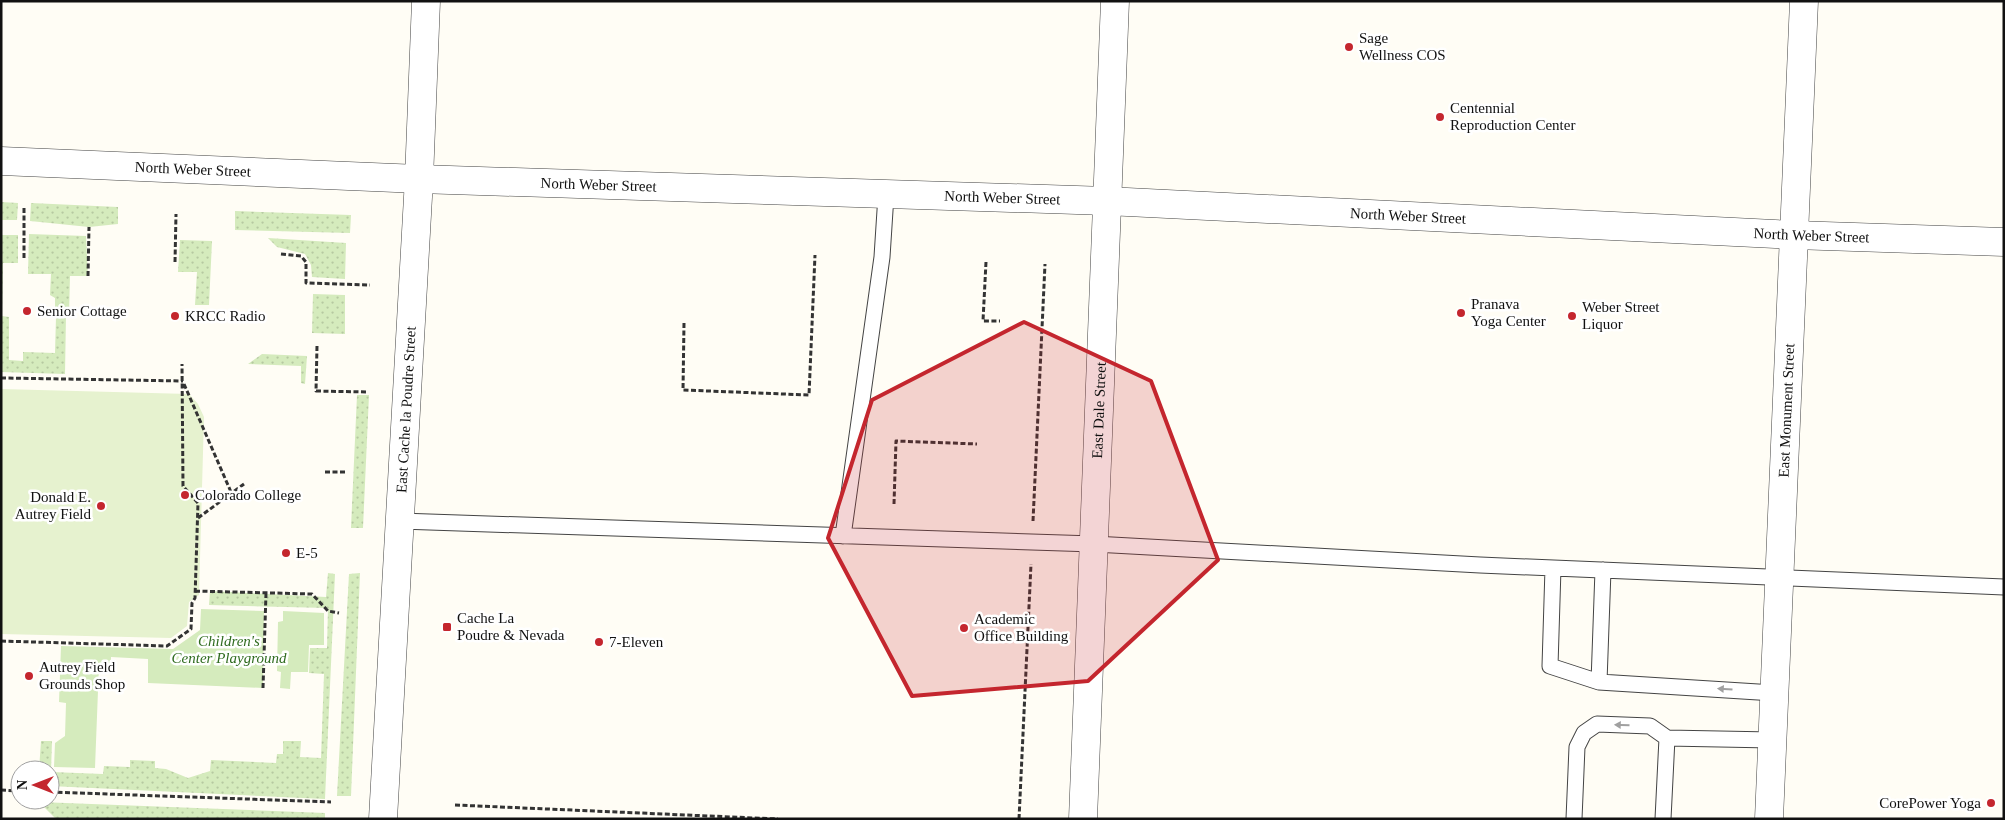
<svg xmlns="http://www.w3.org/2000/svg" width="2005" height="820" font-family="Georgia,serif">
<style>
.grass{fill:url(#grass-dots)}
.park{fill:#d5ebbd}
.pitch{fill:#e6f2cf}
.lines{fill:none;stroke-linecap:round;stroke-linejoin:round}
.service-casing{stroke:#444;stroke-width:17}
.minor-casing{stroke:#444;stroke-width:29}
.tertiary-casing{stroke:#444;stroke-width:29}
.path{stroke:#333;stroke-width:3;stroke-dasharray:5 2.5;stroke-linecap:butt}
.service{stroke:#fff;stroke-width:15}
.minor{stroke:#fff;stroke-width:28}
.tertiary{stroke:#fff;stroke-width:28}
.oneway{fill:#a0a0a0}
.marked{fill:#c4262e;fill-opacity:0.2;stroke:#c4262e;stroke-width:4;stroke-linejoin:round}
.poi-dot{fill:#c4262e;stroke:#fff;stroke-width:2}
.labels{text-anchor:middle;stroke-width:5;stroke-linejoin:round;paint-order:stroke}
.poi-label{font-size:15px;fill:#111;stroke:#fff;text-anchor:start}
.street-label{font-size:15px;fill:#111;stroke:#fff}
.park-label{font-size:15px;font-style:italic;fill:#2f6b1f;stroke:#fff}
</style>
<defs>
<pattern id="grass-dots" width="8" height="8" patternUnits="userSpaceOnUse" patternTransform="scale(1.25)"><rect width="8" height="8" fill="#d5ebbd"/><path d="M2 2h.1M6 6h.1" fill="none" stroke="#b6c8a1" stroke-width="1.8" stroke-linecap="round"/></pattern>
</defs>
<rect width="100%" height="100%" fill="#fffdf5"/>
<path class="grass" d="M1,202L18,203L17,220H1Z
M31,203L118,207V224L89,227L30,221Z
M235,211L351,215L350,233L235,230Z
M29,234L86,236L88,276H70L69,315H66L65,374L1,372V235H18V263H3L2,316L9,317V360L23,361V352L55,353L56,317H49V313L55,309V298L50,295L51,274H28Z
M268,238L346,243L345,279L312,277L311,265L305,254L277,247Z
M180,240L212,241L209,305H195L197,272H178Z
M313,294L345,295V334L312,333Z
M262,354L307,356L305,384L301,383V366L248,364Z
M357,395H369L363,528H351Z
M328,573L335,574L325,799L50,786V770H39L41,741H52L51,772L103,774L104,766L130,767V760L155,761V768L166,769L188,778L210,771L211,760L276,763L277,754H283V741H301L300,757L321,758L324,674L309,673L310,648H327L328,608L209,605L210,591L326,597Z
M360,573L351,796H337L349,574Z
M39,802L325,813V819H56Z"/>
<path class="park" d="M201,609L264,611L263,688L148,683V659L111,657V665H99L95,768L54,767L55,743L65,736L66,703L59,702L61,646L173,649L200,630Z
M283,611L324,613V645H309L308,672H291L290,689L280,688L281,672L277,671L278,622L283,621Z"/>
<path class="pitch" d="M1,389L189,394L198,404L204,417L199,595L189,602L187,626L171,638L1,634Z"/>
<g class="lines">
<defs>
<path id="service" d="M400,521L1094,544L1480,565L2004,587
M843,536L882,257L886,195
M1553,568L1550,666L1599,682L1774,693
M1599,682L1603,570
M1574,819L1577,747L1584,733L1597,724L1650,726L1667,738
M1663,819L1667,738L1772,740"/>
<g id="minor">
<path id="s1" d="M1083,819L1115,1"/>
<path id="s2" d="M1769,819L1804,1"/>
</g>
<g id="tertiary">
<path id="s3" d="M1,161L419,179L1107,201L1794,235L2004,242"/>
<path id="s4" d="M383,819L419,179L426,1"/>
</g>
</defs>
<use href="#service" class="service-casing"/>
<use href="#minor" class="minor-casing"/>
<use href="#tertiary" class="tertiary-casing"/>
<path class="path" d="M24,208V260
M281,254L301,256L306,262V283L370,285
M175,262L176,214
M986,262L983,321H1000
M88,276L89,227
M684,323L683,390L809,395L815,255
M317,346L316,391L368,392
M1,378L183,381
M184,384L231,492
M325,472H345
M894,504L896,441L977,444
M198,518L244,484
M1033,521L1045,264
M195,591L312,594L328,611L339,613
M1,641L167,646L191,629L192,603L195,598L198,503L183,486L182,364
M263,688L266,593
M1,790L20,791
M50,792L331,802
M455,805L778,819
M1019,819L1031,564"/>
<use href="#service" class="service"/>
<use href="#minor" class="minor"/>
<use href="#tertiary" class="tertiary"/>
</g>
<defs><path id="oneway-solid" d="M-6-.8H1V-3.2L6.5 0L1 3.2V.8H-6Z" transform="scale(1.25)"/></defs>
<g class="oneway">
<use href="#oneway-solid" transform="translate(1725 689) rotate(-176)"/>
<use href="#oneway-solid" transform="translate(1622 725) rotate(-178)"/>
</g>
<path class="marked" d="M1024,322L1151,381L1218,560L1088,681L912,696L828,538L872,400Z"/>
<g class="poi-dot">
<circle cx="1349" cy="47" r="5"/>
<circle cx="1440" cy="117" r="5"/>
<circle cx="27" cy="311" r="5"/>
<circle cx="1461" cy="313" r="5"/>
<circle cx="175" cy="316" r="5"/>
<circle cx="1572" cy="316" r="5"/>
<circle cx="185" cy="495" r="5"/>
<circle cx="101" cy="506" r="5"/>
<circle cx="286" cy="553" r="5"/>
<rect x="442" y="622" width="10" height="10" rx="2.5"/>
<circle cx="964" cy="628" r="5"/>
<circle cx="599" cy="642" r="5"/>
<circle cx="29" cy="676" r="5"/>
<circle cx="1991" cy="803" r="5"/>
</g>
<g class="labels">
<g class="poi-label">
<text x="1359" y="43">Sage<tspan x="1359" dy="17">Wellness COS</tspan></text>
<text x="1450" y="113">Centennial<tspan x="1450" dy="17">Reproduction Center</tspan></text>
<text x="1471" y="309">Pranava<tspan x="1471" dy="17">Yoga Center</tspan></text>
<text x="1582" y="312">Weber Street<tspan x="1582" dy="17">Liquor</tspan></text>
<text x="37" y="316">Senior Cottage</text>
<text x="185" y="321">KRCC Radio</text>
<text x="195" y="500">Colorado College</text>
<text x="91" y="502" text-anchor="end">Donald E.<tspan x="91" dy="17">Autrey Field</tspan></text>
<text x="296" y="558">E-5</text>
<text x="457" y="623">Cache La<tspan x="457" dy="17">Poudre &amp; Nevada</tspan></text>
<text x="974" y="624">Academic<tspan x="974" dy="17">Office Building</tspan></text>
<text x="609" y="647">7-Eleven</text>
<text x="39" y="672">Autrey Field<tspan x="39" dy="17">Grounds Shop</tspan></text>
<text x="1981" y="808" text-anchor="end">CorePower Yoga</text>
</g>
<g class="street-label">
<text dy="5" stroke="none"><textPath href="#s3" startOffset="192">North Weber Street</textPath></text>
<text dy="5" stroke="none"><textPath href="#s3" startOffset="598">North Weber Street</textPath></text>
<text dy="5" stroke="none"><textPath href="#s3" startOffset="1002">North Weber Street</textPath></text>
<text dy="5" stroke="none"><textPath href="#s3" startOffset="1408">North Weber Street</textPath></text>
<text dy="5" stroke="none"><textPath href="#s3" startOffset="1812">North Weber Street</textPath></text>
<text dy="5" stroke="none"><textPath href="#s4" startOffset="410">East Cache la Poudre Street</textPath></text>
<text dy="5" stroke="none"><textPath href="#s1" startOffset="409">East Dale Street</textPath></text>
<text dy="5" stroke="none"><textPath href="#s2" startOffset="409">East Monument Street</textPath></text>
</g>
<g class="park-label">
<text x="229" y="646">Children's<tspan x="229" dy="17">Center Playground</tspan></text>
</g>
</g>
<rect width="2005" height="820" fill="none" stroke="#111111" stroke-width="5"/>
<g transform="translate(35 785) rotate(270)"><circle r="24" fill="#ffffff" stroke="#a0a0a0"/>
<path d="M0-4L9 19L0 12L-9 19Z" fill="#c4262e"/>
<text y="-8" font-size="14" font-weight="bold" text-anchor="middle" fill="#111111">N</text>
</g>
</svg>
